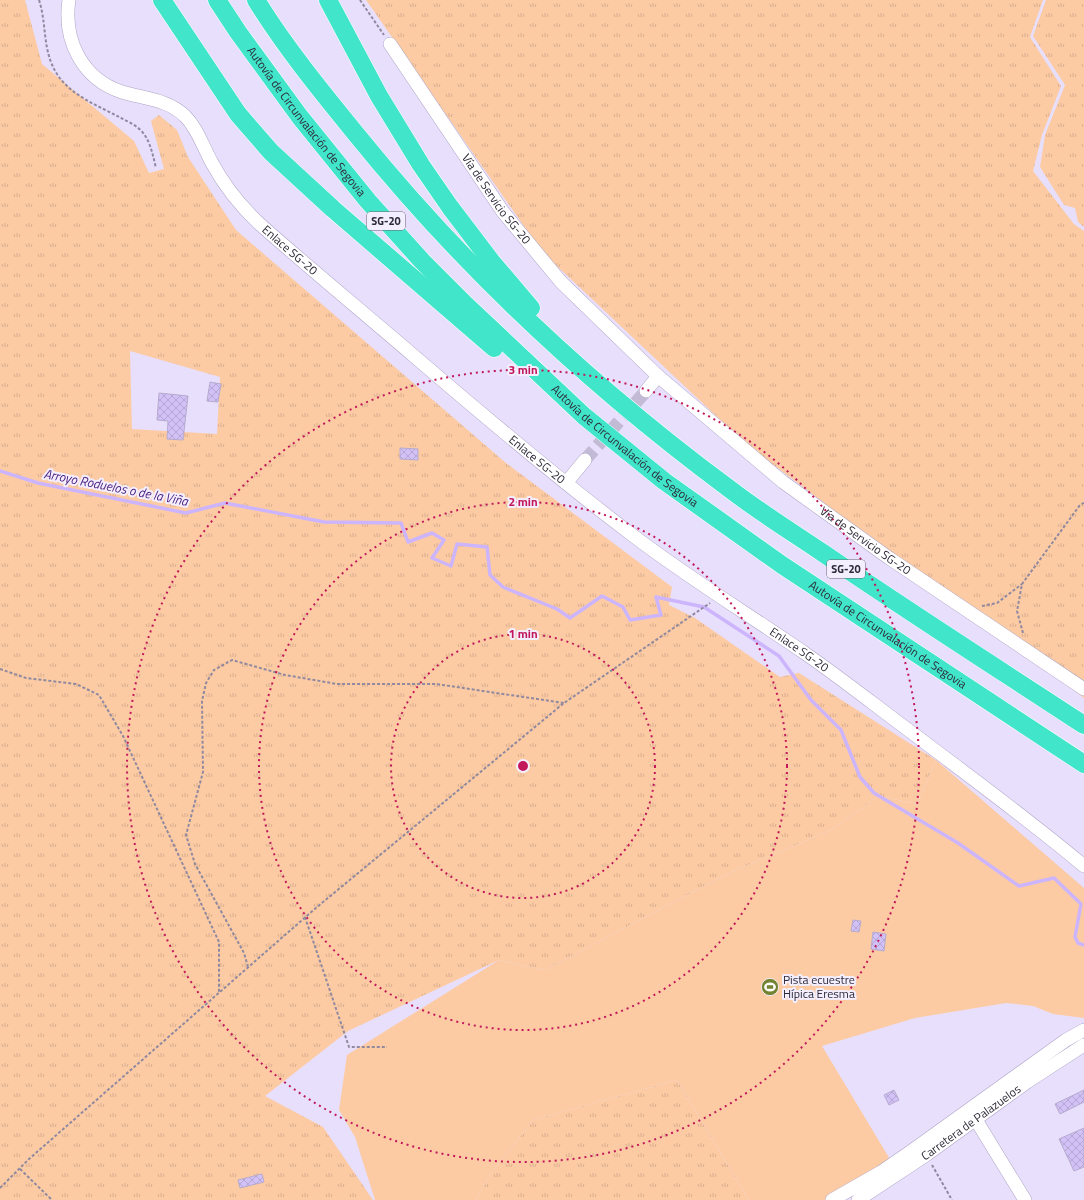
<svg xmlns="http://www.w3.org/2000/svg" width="1084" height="1200" font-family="'Titillium Web',sans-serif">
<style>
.grass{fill:url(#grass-tufts);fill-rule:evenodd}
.pitch{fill:#fccba4}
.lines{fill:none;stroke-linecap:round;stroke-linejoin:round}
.stream{stroke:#ccb5fc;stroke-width:3.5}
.building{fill:url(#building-cross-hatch);stroke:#b6abce}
.minor-tunnel{stroke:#c3bbd5;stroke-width:13;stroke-dasharray:13 6;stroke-linecap:butt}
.minor-casing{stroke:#aea3c6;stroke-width:14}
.highway-casing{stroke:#fff;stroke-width:19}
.path{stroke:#90899f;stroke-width:2;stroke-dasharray:3 2;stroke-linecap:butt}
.minor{stroke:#fff;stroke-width:13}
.highway{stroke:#40e5ca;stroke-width:18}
.ring{fill:none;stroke:#c2185b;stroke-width:2;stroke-dasharray:2 4}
.labels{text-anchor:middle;stroke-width:4;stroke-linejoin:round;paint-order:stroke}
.shield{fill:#f3effe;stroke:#686473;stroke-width:1}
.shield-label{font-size:11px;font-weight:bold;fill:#2d2937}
.street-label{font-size:12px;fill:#2d2937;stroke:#f3effe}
.poi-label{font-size:12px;fill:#2d2937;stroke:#f3effe;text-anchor:start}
.water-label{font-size:13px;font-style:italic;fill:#4b1d81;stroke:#f3effe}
.centre{fill:#c2185b;stroke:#f3effe;stroke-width:2}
.ring-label{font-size:12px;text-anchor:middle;font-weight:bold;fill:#c2185b;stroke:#f3effe;stroke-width:4;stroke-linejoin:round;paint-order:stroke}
</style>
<defs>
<pattern id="grass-tufts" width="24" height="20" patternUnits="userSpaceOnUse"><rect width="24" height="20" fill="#fccba4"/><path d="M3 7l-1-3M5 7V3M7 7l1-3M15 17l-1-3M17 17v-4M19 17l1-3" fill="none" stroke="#d8ae8e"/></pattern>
<pattern id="building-cross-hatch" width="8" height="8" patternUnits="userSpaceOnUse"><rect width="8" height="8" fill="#d2c1f6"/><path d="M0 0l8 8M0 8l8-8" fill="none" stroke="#b5a6d4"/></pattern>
</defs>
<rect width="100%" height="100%" fill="#e8dffc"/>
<path class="grass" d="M0,0H25L42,64L134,141L149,173L164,169L151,121L159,115L177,130L188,157L236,230L506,463L672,587L669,605L695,618L780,677L799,673L936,760L917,804L879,796L831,830L727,874L545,970L499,960L348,1031L265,1096L323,1127L373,1200H0ZM130,351L220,377L217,434L132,429Z
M366,0H1043L1030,37L1061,86L1042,135L1033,171L1074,224L1084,231V698L747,445L542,252Z
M1046,0H1084V227L1078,222L1075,208L1064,205L1040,167L1045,135L1065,85L1033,36Z
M677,1080L749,1200H476L490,1175L533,1120Z"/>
<path class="pitch" d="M936,760L1084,888V1018L1053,1014L1033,1006L1006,1003L915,1018L822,1046L891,1161L832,1200H749L677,1080L533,1120L490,1175L476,1200H375L355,1137L339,1110L347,1055L499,960L545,970L727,874L831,830L879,796L917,804Z"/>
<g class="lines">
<path class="stream" d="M0,471L38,483L186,513L225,503L324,522L401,523L408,542L432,533L444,540L432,558L451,566L457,544L487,547L490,575L503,587L557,609L570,618L602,596L623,607L630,620L661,615L656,597L704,607L779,656L811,700L841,730L860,777L874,793L958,843L1019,886L1054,878L1081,904L1075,937L1078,943L1084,945"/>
</g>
<path class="building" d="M210,382L221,384L218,402L207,401Z
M159,393L188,396L183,440L167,439L168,421L157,420Z
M400,448L418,449V460L400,459Z
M853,920L861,921L859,932L851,931Z
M873,932L886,934L884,951L871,949Z
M894,1090L899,1100L889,1105L884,1095Z
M1084,1090V1102L1060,1114L1055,1104Z
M1084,1128V1167L1074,1171L1059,1139Z
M262,1174L264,1182L240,1188L238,1180Z"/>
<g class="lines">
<path class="minor-tunnel" d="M585,460L646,391"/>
<defs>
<g id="minor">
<path id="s1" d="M69,0C63,40 82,79 122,92C145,99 167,99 185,116C198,129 203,147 212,163C225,187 243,209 263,227C313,271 364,313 414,356C485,417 557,478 631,534C687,577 748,614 806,654C842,679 876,706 911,732C969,776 1028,819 1084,866"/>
<path id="s2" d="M390,44L503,212L561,282L658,376L646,391"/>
<path id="s3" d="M658,376L783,482L889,558L1084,689"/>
<path d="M566,483L585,460"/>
<path d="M976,1120L1025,1200"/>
<path d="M832,1200L881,1172L910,1152L1066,1040L1084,1030"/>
<path id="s4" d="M858,1200L926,1155L1027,1082L1084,1045"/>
</g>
<g id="highway">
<path d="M162,0L238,114L271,152L333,209L494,348"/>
<path id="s5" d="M217,0L238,32L300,117L368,201L422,261L466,305L584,416L664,481L782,565L1084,764"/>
<path d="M256,0C285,47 321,91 356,134C465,269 592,387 731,490C761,513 792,532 823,553C909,612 997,668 1084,725"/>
<path d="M328,0L379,96L421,165L450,207L491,261L531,308"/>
</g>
</defs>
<use href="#minor" class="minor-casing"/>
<use href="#highway" class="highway-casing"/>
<path class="path" d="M39,0C47,24 42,51 57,74C71,96 99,106 121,118C129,122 138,126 144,134C151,144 153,156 156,168
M360,0L384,35
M982,606L997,603L1022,584
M1023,633L1017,611L1022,584L1080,505L1084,503
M0,669L26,678L76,684L99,695L123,736L219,942V992
M305,917L349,1047H387
M248,967L244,953L195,864L186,835L203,772L202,701L206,683L214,670L232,660L285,675L337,684H436L564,703
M932,1165L952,1200
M20,1169L52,1200
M0,1188L29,1159L317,907L564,703L710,603"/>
<use href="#minor" class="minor"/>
<use href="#highway" class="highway"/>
</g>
<g class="ring">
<circle cx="523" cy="766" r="132"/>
<circle cx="523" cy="766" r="264"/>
<circle cx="523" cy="766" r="396"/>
</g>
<defs>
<symbol id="stadium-disc" viewBox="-11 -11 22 22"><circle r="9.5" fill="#738331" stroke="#f3effe"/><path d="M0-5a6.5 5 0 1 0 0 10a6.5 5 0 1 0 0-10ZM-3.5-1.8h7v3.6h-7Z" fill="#fff"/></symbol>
</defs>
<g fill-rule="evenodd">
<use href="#stadium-disc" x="760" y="977" width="20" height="20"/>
</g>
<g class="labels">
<g class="shield">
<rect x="367" y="212" width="38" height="18" rx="3"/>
<rect x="827" y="560" width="38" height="18" rx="3"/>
</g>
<g class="shield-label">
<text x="386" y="225">SG-20</text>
<text x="846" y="573">SG-20</text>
</g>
<g class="street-label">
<text dy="4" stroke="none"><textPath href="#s5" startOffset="151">Autovía de Circunvalación de Segovia</textPath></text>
<text dy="4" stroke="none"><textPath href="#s2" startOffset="188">Vía de Servicio SG-20</textPath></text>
<text dy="4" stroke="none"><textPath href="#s1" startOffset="356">Enlace SG-20</textPath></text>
<text dy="4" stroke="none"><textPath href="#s5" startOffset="607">Autovía de Circunvalación de Segovia</textPath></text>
<text dy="4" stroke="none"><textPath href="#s1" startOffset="680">Enlace SG-20</textPath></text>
<text dy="4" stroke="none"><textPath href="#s3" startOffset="265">Vía de Servicio SG-20</textPath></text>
<text dy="4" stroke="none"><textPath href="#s5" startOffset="931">Autovía de Circunvalación de Segovia</textPath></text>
<text dy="4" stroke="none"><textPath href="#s1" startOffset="1004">Enlace SG-20</textPath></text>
<text dy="4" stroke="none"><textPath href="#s4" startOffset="137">Carretera de Palazuelos</textPath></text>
</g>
<g class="poi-label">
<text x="783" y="984">Pista ecuestre<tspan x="783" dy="14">Hípica Eresma</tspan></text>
</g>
<g class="water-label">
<text transform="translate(116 487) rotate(11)" y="5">Arroyo Roduelos o de la Viña</text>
</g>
</g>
<circle cx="523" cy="766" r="6" class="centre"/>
<g class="ring-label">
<text x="523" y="374">3 min</text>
<text x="523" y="506">2 min</text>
<text x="523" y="638">1 min</text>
</g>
</svg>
